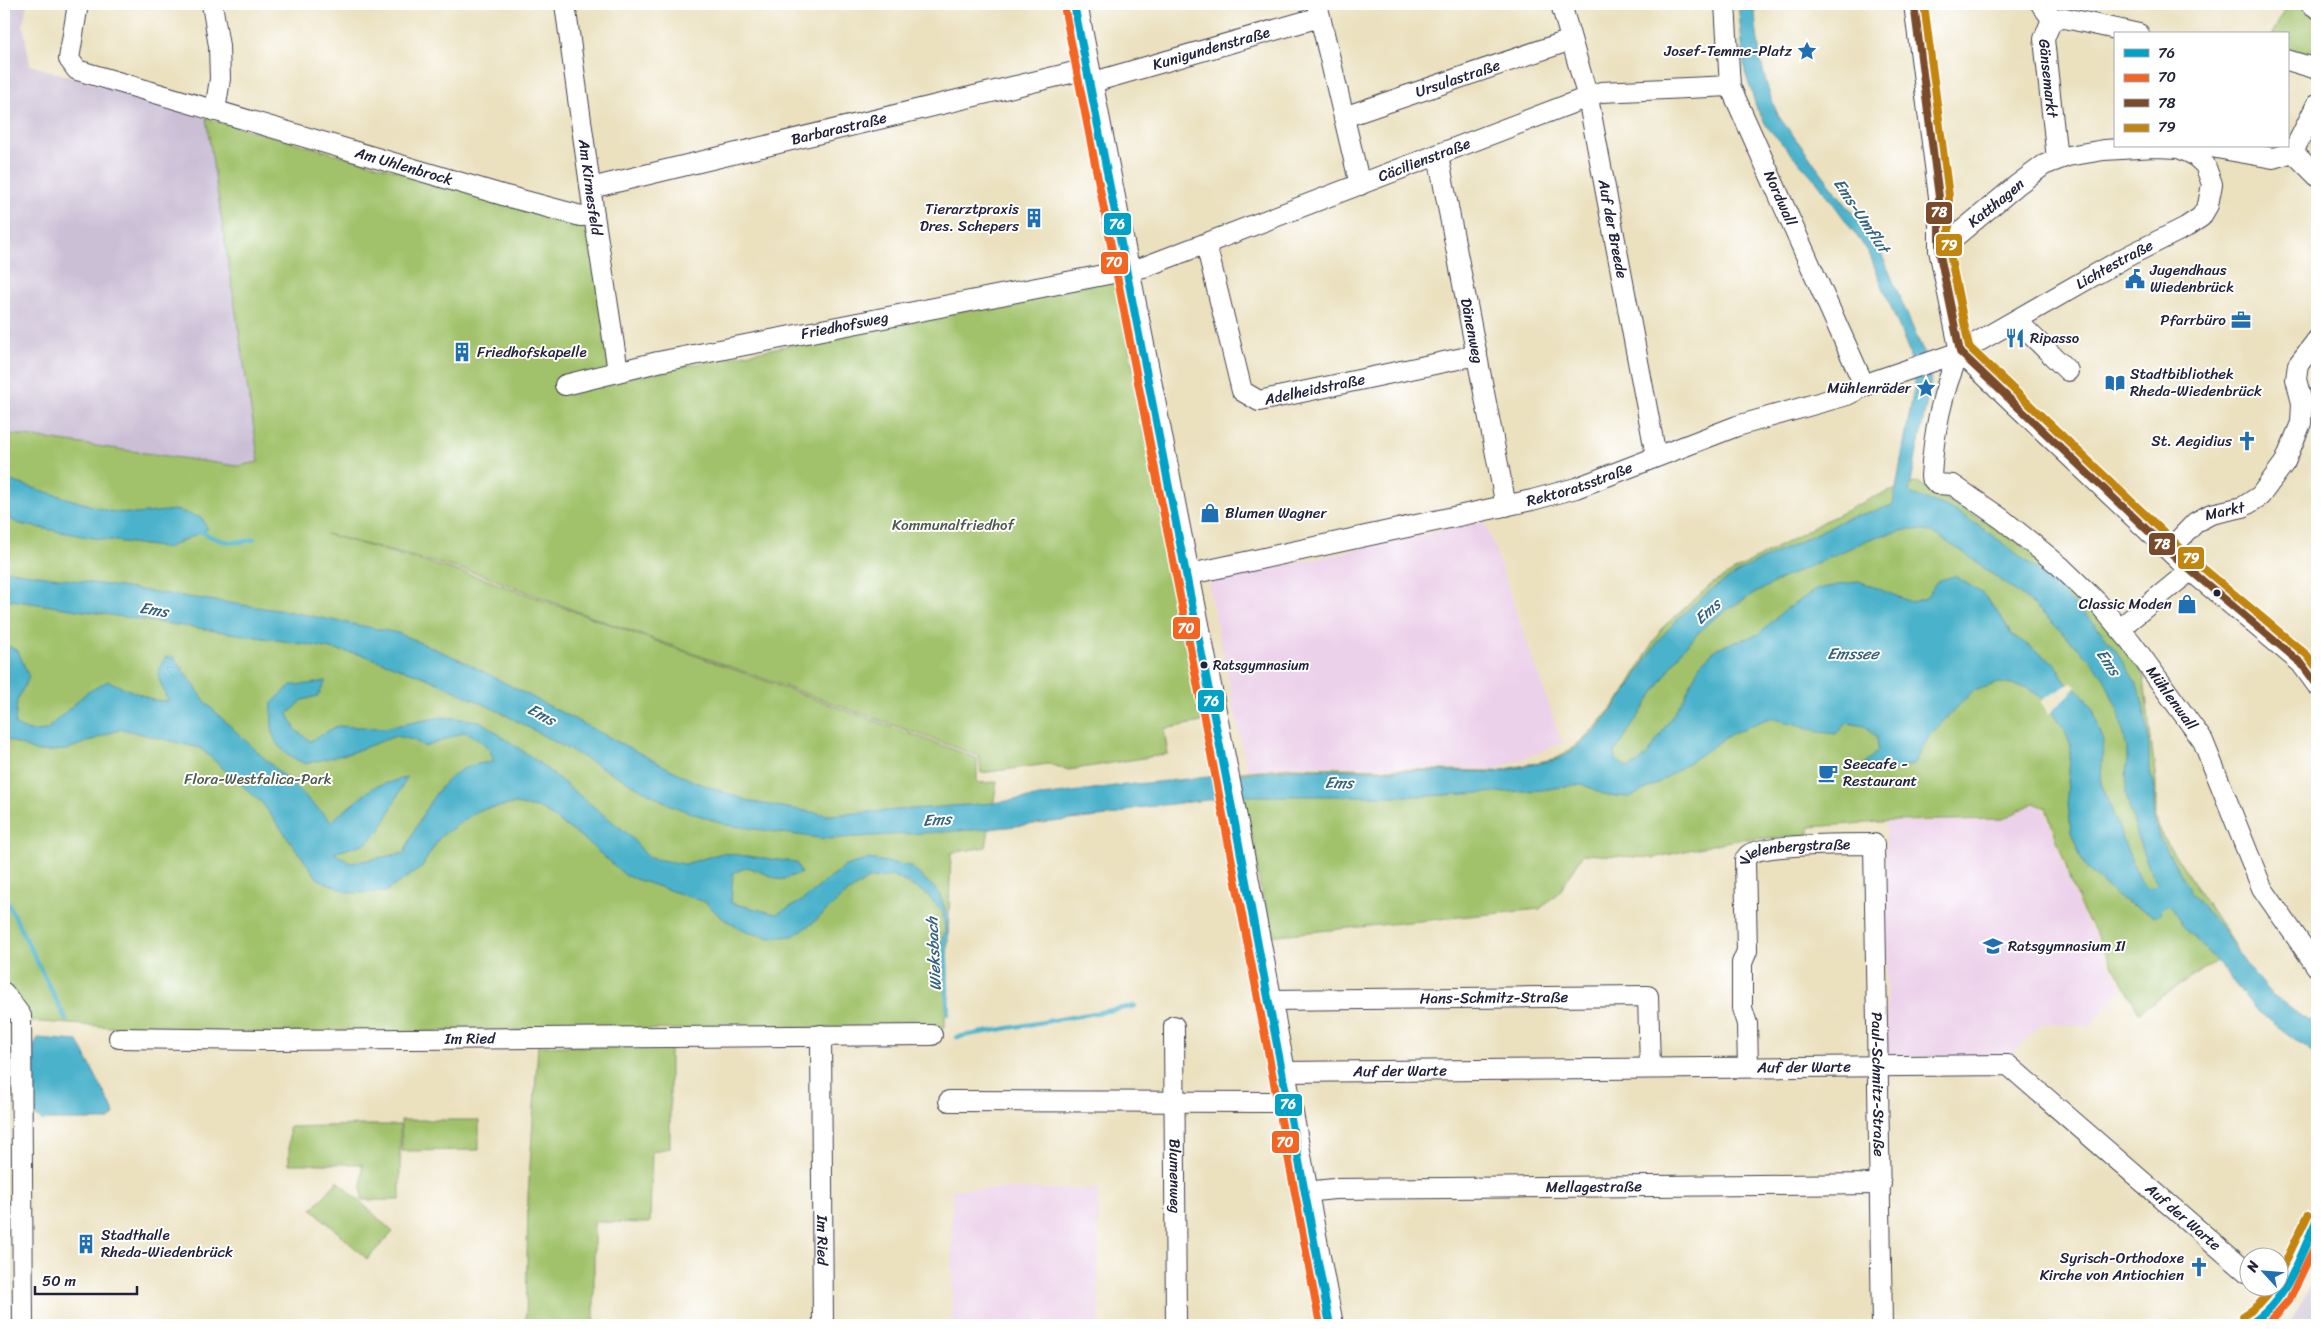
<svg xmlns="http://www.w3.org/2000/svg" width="2321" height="1329" font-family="Sriracha,sans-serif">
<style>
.built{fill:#ecd1ea}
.industrial{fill:#cbbfd5}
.green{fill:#a1c26a;stroke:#627252}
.water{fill:#4cb2cb;stroke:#376a83}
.pier{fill:#ebe1bf}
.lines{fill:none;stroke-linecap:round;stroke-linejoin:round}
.stream{stroke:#4cb2cb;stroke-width:4.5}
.river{stroke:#4cb2cb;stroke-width:25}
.minor-casing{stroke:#403f4f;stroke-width:22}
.major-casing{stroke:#403f4f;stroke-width:28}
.minor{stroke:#fff;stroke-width:20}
.major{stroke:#fff;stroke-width:26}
.bus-1-casing{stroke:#fff;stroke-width:11}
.bus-2-casing{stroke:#fff;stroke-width:11}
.bus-3-casing{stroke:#fff;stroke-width:11}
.bus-4-casing{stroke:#fff;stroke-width:11}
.bus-1{stroke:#02a2c7;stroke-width:8}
.bus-2{stroke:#f26522;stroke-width:8}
.bus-3{stroke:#7a4b2a;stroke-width:8}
.bus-4{stroke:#c2850f;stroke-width:8}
.bus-dot{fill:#22223b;stroke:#fff;stroke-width:2}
.labels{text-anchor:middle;stroke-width:4;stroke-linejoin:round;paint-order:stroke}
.bus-label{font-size:14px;fill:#22223b;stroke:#fff;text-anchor:start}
.street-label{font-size:15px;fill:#22223b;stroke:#fff}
.poi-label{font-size:15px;fill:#22223b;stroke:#fff;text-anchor:start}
.park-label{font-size:15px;fill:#4e5a4b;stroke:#fff}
.water-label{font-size:16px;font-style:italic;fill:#35637c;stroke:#fff}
.line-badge{stroke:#fff;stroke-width:2}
.badge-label{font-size:14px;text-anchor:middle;font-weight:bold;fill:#fff}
</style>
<rect width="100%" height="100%" fill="#fff"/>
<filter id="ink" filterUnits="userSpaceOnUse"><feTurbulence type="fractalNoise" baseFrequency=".02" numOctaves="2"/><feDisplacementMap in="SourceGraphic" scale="10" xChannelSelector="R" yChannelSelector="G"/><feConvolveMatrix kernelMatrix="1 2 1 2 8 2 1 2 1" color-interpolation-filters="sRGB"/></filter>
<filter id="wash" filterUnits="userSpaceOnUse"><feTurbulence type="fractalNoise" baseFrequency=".0096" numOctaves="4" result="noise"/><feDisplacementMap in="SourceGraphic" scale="20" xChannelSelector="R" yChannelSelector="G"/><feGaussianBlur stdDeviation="1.12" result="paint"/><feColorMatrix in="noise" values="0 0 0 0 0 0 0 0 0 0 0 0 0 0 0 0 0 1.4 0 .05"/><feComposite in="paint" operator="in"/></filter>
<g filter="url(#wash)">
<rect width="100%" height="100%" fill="#ebe1bf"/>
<path class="built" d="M1485,521L1562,743L1497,769L1292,765L1247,770L1208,583Z
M2034,804L2044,809L2077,903L2122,988L2090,1026L2041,1023L2011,1057H1891L1887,1054L1886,823L2003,820Z
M952,1189H1098L1099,1325H952Z"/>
<path class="industrial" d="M4,4H27L23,24L30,65L206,118L259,462L237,466L4,433Z
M2317,1271V1325H2290L2300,1307Z"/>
<path class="green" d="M2288,4H2296L2317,18V58L2311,59L2287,54V34H2272Z
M206,118L590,224L611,381L1109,281L1117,286L1202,722L1164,729L1168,754L1069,770L1048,764L981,773L979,756L592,617L482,575L326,534L482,578L977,758V783L997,782L986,847L951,853L945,1027L131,1034L113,1027L26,1021L4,985V433L237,466L259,462Z
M1917,482L1996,528L2044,561L2132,652L2144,678L2156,782V819L2160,832L2236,948L2139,1012L2079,904L2046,808L2034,803L2003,819L1894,821L1810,827V837L1739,839L1653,858L1583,854L1561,890L1540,909L1269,936L1239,772L1291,767L1497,771L1557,758L1575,746L1596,727L1624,693L1661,629L1713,583L1819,524L1874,497Z
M538,1046L670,1047V1148L652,1151L650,1223L594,1222V1325H526L528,1195Z
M401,1120H479V1150L402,1151Z
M362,1125H400V1200H362V1164H289V1127Z
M338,1181L393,1232L367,1259L312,1209Z"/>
<path class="water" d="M1738,4H1754C1758,45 1761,79 1779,117L1879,248L1924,354L1931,380L1909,493L1943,505L1964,516L2006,545L2036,569L2094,623L2115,649L2137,684L2143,704L2149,741V771L2154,783V819L2158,834L2192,894L2221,928L2250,969L2269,992L2302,1017L2317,1025V1056L2256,1010L2217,962L2183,926L2151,873L2136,834L2126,793L2127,749L2119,713L2103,676L2088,658L2034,605L1961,551L1931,532L1911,529L1875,537L1785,577L1734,605L1709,622L1682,650L1615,752L1616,760L1628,768L1637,764L1648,754L1685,696L1700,664L1717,648L1759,634L1783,611L1817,589L1859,581L1911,602L1926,598L1937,581L1955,576L1982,593L1999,614L2011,634L2056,664L2066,683L2080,691L2093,710L2103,739L2101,783L2138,877L2162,908L2161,913L2154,916L2117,897L2084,866L2071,832L2067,794L2071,746L2063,727L2038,695L2025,687L1999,683L1973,691L1930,735L1913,765L1892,770L1864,765L1878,750L1877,737L1865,726L1847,723L1836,734L1819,732L1800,725L1769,718L1731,734L1657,784L1630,797L1607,796L1582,784L1543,790L1425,796H1243L1136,808L1116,815L989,829L825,839L726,825L672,806L500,712L427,678L363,655L303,644L4,599V570L291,612L398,633L461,660L695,782L752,802L829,815L993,803L1115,786L1292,769L1497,772L1559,759L1576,748L1597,729L1624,695L1660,638L1685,612L1715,587L1749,566L1813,535L1843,520L1893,505L1915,383L1909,351L1869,253L1819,184L1768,128L1757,109L1745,72Z
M4,479L109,511L136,514L175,510L202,518L208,529L167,548L93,538L19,524L4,516Z
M4,644L18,651L29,677L17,701L15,725L29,731L46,730L86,693L108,681L153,700L168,701C161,682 153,677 165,657H174L208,705L331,821L374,787L407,777L381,829L367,843L334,853L351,863L404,853C418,823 437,777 470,766C477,763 486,763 493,762C492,746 478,739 465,732L425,747L413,740L396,736L350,753L305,764C271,747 271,739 272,703L291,685L309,684L326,681L318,696L303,700L288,714L296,730L310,741L337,726L383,728L442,717L480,721L534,759L628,834L649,858L685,864L722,853L796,862L801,873L781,880L748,867L733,873L731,903L776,914L800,902L845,866L869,859L910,866L938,891L948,916V933L942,946L940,945L945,931L943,913L927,894L894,876L868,879L842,897L813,923L793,936L771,938L746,932L722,918L705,902L626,876L584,839L541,809L515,804L479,810L440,837L421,868L385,892L350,893L318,879L262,803L200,748L121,729L66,750L37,752L4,738Z
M38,1038L78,1041L115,1114L109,1120H42L34,1115L33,1047Z"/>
<path class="pier" d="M2071,683L2077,687L2049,714L2040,701Z"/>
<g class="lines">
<path class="stream" d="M199,530C216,541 233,546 254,539
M4,895L66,1020
M945,936L948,1014
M957,1037L1135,1006"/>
<path class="river" d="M2156,898L2176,890"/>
</g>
</g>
<g filter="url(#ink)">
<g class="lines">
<defs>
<g id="minor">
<path id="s1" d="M78,4L69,59L77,70L506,196L581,216L594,215"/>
<path d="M212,4L219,46L220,79L215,111"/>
<path id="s2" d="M565,4L594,215L618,371"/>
<path d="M1317,4L1360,185"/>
<path id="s3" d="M1561,4L1588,98L1656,456"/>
<path id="s4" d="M1725,4L1730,86L1864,385"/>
<path d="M1914,4L1939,197V250L1960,352L2184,565L2301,663L2317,685"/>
<path d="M2041,4L2052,19"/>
<path d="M2311,4L2317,8"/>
<path id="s5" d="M2052,19L2044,39L2057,159"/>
<path d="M2052,19L2065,18L2139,34"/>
<path d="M2287,60L2317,69"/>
<path id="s6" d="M1090,83L1320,17"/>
<path id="s7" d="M1344,117L1571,40"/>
<path d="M2205,146L2273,158L2293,152"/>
<path d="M2293,152L2317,104"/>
<path d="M2293,152L2317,176"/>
<path id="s8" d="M1438,155L1506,506"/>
<path id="s9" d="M591,188L1087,69"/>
<path id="s10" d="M1206,244L1242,391L1259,401L1477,355"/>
<path d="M2017,321L2068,371"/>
<path id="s11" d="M1960,352C1942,389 1933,436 1931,477L1937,484L1953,485L2002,519L2060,566L2098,603L2131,642L2203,741L2262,888L2317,967"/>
<path id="s12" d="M565,385L658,362L1144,267L1601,92L1730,86"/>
<path id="s13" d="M2169,550L2196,522L2211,514L2243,507L2260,496L2285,462L2301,423L2302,403L2296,379L2298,365L2317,340"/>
<path id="s14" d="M1186,575L1532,500L1576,488L1737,426L1847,395L1875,381L1960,352L2126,257L2186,227L2201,217L2208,205L2212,184L2205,165L2194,155L2179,148L2155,147L2104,150L2068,156L2044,165L2017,185L1939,250"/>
<path d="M2120,628L2191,570"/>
<path d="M4,993L21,1016L23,1325"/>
<path id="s15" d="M1268,1000L1648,996L1650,1067"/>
<path id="s16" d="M1174,1026L1176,1325"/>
<path id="s17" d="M821,1035L823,1325"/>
<path id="s18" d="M119,1038L271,1040L932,1035"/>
<path id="s19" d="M1748,1067L1747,1024L1742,1008V963L1747,951L1745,860C1745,859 1749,854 1750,854C1764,844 1852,844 1874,844L1882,1325"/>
<path id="s20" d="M1282,1072L2008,1065L2248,1273"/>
<path d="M949,1101L1275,1102L1288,1100"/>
<path id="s21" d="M1306,1192L1334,1189L1881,1184"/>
<path d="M2264,1286L2278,1299"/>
<path d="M2248,1325C2280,1314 2302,1249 2317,1219"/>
</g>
<path id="major" d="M1074,4L1234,818L1330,1325"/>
</defs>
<use href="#minor" class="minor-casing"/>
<use href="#major" class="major-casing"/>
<use href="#minor" class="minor"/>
<use href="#major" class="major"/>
<defs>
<path id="bus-1" d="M1074,4L1234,818L1330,1325
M2248,1325C2286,1304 2300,1256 2317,1219"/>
<path id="bus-2" d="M1064,6L1224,820L1320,1325
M2267,1325L2289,1300L2317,1242"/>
<path id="bus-3" d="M1914,4L1939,197V250L1960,352L2184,565L2301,663L2317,685"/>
<path id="bus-4" d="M1924,4L1949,196V249L1969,347L2191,558L2307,655L2317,668
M2278,1277L2308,1215
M2243,1316C2256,1309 2265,1299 2273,1286"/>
</defs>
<use href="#bus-1" class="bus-1-casing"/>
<use href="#bus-2" class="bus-2-casing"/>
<use href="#bus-3" class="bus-3-casing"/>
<use href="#bus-4" class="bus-4-casing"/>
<use href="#bus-1" class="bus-1"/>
<use href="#bus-2" class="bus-2"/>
<use href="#bus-3" class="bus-3"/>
<use href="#bus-4" class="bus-4"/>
</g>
</g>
<defs>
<symbol id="sight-bare" viewBox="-9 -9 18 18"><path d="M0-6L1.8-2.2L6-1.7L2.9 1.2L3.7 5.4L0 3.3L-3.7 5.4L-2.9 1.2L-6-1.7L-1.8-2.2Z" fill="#1f6fb2" stroke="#fff" stroke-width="2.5" paint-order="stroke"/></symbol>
<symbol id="building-bare" viewBox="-9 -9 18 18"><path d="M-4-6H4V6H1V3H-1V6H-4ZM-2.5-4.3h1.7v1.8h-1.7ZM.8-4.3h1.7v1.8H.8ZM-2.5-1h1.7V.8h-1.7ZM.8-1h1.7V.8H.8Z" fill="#1f6fb2" stroke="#fff" stroke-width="2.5" paint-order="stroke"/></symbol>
<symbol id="civic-bare" viewBox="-9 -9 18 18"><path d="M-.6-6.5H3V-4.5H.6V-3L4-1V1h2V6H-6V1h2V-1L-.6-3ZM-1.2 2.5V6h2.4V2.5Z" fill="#1f6fb2" stroke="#fff" stroke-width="2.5" paint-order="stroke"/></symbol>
<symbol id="office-bare" viewBox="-9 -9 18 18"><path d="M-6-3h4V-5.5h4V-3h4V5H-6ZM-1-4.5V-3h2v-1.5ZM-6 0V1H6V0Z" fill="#1f6fb2" stroke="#fff" stroke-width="2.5" paint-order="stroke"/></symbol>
<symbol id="restaurant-bare" viewBox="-9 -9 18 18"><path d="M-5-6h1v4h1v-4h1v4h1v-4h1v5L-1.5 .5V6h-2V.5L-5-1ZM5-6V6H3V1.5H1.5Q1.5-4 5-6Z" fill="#1f6fb2" stroke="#fff" stroke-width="2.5" paint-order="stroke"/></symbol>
<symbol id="library-bare" viewBox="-9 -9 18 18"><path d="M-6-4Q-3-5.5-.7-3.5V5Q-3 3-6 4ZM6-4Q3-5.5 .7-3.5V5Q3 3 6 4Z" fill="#1f6fb2" stroke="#fff" stroke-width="2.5" paint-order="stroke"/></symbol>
<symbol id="church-bare" viewBox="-9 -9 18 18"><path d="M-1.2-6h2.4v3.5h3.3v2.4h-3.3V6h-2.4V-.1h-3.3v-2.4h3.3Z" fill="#1f6fb2" stroke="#fff" stroke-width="2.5" paint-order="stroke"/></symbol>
<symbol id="shop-bare" viewBox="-9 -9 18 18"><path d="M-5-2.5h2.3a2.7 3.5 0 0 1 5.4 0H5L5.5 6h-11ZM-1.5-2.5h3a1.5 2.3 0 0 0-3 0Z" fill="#1f6fb2" stroke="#fff" stroke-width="2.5" paint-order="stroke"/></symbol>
<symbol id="cafe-bare" viewBox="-9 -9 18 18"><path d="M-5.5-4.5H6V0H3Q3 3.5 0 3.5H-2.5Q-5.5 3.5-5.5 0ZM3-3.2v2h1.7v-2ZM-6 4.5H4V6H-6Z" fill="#1f6fb2" stroke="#fff" stroke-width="2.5" paint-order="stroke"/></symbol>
<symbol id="school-bare" viewBox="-9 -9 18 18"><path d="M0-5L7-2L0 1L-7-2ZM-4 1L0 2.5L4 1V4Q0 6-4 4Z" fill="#1f6fb2" stroke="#fff" stroke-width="2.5" paint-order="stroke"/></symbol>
</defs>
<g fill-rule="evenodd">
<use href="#sight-bare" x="1793" y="37" width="28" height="28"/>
<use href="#building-bare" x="1020" y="204" width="28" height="28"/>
<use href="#civic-bare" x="2121" y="265" width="28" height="28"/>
<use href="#office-bare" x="2227" y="306" width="28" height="28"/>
<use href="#restaurant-bare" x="2001" y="324" width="28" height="28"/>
<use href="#building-bare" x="448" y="338" width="28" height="28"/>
<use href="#library-bare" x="2101" y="369" width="28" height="28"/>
<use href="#sight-bare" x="1912" y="374" width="28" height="28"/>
<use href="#church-bare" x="2233" y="427" width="28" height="28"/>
<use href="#shop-bare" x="1196" y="499" width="28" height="28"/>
<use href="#shop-bare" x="2173" y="590" width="28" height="28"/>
<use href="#cafe-bare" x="1814" y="759" width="28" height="28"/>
<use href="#school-bare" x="1979" y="932" width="28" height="28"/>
<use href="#building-bare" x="72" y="1230" width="28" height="28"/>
<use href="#church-bare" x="2185" y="1253" width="28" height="28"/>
</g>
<g class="bus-dot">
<circle cx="2217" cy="593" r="4.5"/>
<circle cx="1204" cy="665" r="4.5"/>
</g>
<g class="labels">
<g class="bus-label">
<text x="1213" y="670">Ratsgymnasium</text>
</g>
<g class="street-label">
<text dy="5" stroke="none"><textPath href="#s6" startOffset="126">Kunigundenstraße</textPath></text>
<text dy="5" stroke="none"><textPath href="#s7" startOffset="120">Ursulastraße</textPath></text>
<text dy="5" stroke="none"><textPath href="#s5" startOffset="61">Gänsemarkt</textPath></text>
<text dy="5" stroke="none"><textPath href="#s9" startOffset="255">Barbarastraße</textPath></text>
<text dy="5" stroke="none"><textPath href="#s12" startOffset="891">Cäcilienstraße</textPath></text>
<text dy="5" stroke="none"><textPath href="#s1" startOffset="410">Am Uhlenbrock</textPath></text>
<text dy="5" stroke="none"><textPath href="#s2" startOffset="185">Am Kirmesfeld</textPath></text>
<text dy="5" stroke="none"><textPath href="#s4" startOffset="205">Nordwall</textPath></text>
<text transform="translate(1996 203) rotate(-39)" y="5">Katthagen</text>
<text dy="5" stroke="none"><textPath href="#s3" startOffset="231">Auf der Breede</textPath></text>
<text dy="5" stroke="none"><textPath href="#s14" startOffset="985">Lichtestraße</textPath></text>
<text dy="5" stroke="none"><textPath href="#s12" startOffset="286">Friedhofsweg</textPath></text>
<text dy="5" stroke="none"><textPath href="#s8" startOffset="179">Dänenweg</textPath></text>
<text dy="5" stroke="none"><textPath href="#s10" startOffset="228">Adelheidstraße</textPath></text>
<text dy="5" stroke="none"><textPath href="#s14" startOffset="404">Rektoratsstraße</textPath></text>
<text dy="5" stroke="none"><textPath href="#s13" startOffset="70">Markt</textPath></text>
<text dy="5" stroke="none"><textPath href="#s11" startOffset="462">Mühlenwall</textPath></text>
<text dy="5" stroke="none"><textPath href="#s19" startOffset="261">Vielenbergstraße</textPath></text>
<text dy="5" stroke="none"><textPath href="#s15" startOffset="226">Hans-Schmitz-Straße</textPath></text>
<text dy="5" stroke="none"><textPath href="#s18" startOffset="351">Im Ried</textPath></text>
<text dy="5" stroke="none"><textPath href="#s20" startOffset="522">Auf der Warte</textPath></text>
<text dy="5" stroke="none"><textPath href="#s20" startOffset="118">Auf der Warte</textPath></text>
<text dy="5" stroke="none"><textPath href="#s19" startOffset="582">Paul-Schmitz-Straße</textPath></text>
<text dy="5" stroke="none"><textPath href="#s16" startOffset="150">Blumenweg</textPath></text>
<text dy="5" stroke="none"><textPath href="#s21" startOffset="288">Mellagestraße</textPath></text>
<text dy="5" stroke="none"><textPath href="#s20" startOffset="958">Auf der Warte</textPath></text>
<text dy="5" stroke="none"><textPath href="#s17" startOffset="205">Im Ried</textPath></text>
</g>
<g class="poi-label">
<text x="1792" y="56" text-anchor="end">Josef-Temme-Platz</text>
<text x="1019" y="214" text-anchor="end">Tierarztpraxis<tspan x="1019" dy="17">Dres. Schepers</tspan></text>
<text x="2150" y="275">Jugendhaus<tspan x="2150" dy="17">Wiedenbrück</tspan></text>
<text x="2226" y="325" text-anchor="end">Pfarrbüro</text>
<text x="2030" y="343">Ripasso</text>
<text x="477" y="357">Friedhofskapelle</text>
<text x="2130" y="379">Stadtbibliothek<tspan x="2130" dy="17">Rheda-Wiedenbrück</tspan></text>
<text x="1911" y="393" text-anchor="end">Mühlenräder</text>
<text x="2232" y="446" text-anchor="end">St. Aegidius</text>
<text x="1225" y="518">Blumen Wagner</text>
<text x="2172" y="609" text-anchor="end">Classic Moden</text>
<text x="1843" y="769">Seecafe -<tspan x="1843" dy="17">Restaurant</tspan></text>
<text x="2008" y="951">Ratsgymnasium II</text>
<text x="101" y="1240">Stadthalle<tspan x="101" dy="17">Rheda-Wiedenbrück</tspan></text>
<text x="2184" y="1263" text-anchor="end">Syrisch-Orthodoxe<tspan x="2184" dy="17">Kirche von Antiochien</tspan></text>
</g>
<g class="park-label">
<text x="953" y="530">Kommunalfriedhof</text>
<text x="258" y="784">Flora-Westfalica-Park</text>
</g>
<g class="water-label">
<text transform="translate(1862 215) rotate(56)" y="6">Ems-Umflut</text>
<text transform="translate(154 609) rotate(9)" y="6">Ems</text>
<text transform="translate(1707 611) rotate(-42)" y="6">Ems</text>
<text x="1853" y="659">Emssee</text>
<text transform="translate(2109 662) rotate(55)" y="6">Ems</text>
<text transform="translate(542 714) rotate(28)" y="6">Ems</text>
<text transform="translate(1339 782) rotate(1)" y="6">Ems</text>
<text transform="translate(937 819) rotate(-4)" y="6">Ems</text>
<text transform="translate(933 954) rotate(-93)" y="6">Wieksbach</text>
</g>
</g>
<g class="line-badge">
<rect x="1925" y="201" width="28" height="24" rx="5" fill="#7a4b2a"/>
<rect x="1103" y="212" width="29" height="24" rx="5" fill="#02a2c7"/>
<rect x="1935" y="233" width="28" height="24" rx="5" fill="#c2850f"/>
<rect x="1100" y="251" width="29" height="24" rx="5" fill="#f26522"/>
<rect x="2148" y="532" width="28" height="24" rx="5" fill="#7a4b2a"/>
<rect x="2177" y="546" width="28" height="24" rx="5" fill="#c2850f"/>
<rect x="1172" y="616" width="29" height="24" rx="5" fill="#f26522"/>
<rect x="1197" y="689" width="28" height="24" rx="5" fill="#02a2c7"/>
<rect x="1274" y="1093" width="29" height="24" rx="5" fill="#02a2c7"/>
<rect x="1271" y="1130" width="29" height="24" rx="5" fill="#f26522"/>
</g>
<g class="badge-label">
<text x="1939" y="217">78</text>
<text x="1117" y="229">76</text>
<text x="1949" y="250">79</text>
<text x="1114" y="267">70</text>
<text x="2162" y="549">78</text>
<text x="2191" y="563">79</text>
<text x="1186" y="633">70</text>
<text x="1211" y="706">76</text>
<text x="1288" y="1109">76</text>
<text x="1285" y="1147">70</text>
</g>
<rect width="2321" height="1329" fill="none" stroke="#fff" stroke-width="20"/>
<rect x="2114" y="32" width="175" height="115" fill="#ffffff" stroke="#a7a7b1"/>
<rect x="2124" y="49" width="25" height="8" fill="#02a2c7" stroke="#a7a7b1"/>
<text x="2158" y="58" font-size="15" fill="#22223b">76</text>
<rect x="2124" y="74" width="25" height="8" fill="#f26522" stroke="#a7a7b1"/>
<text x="2158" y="82" font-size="15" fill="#22223b">70</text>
<rect x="2124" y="99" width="25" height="8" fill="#7a4b2a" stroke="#a7a7b1"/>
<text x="2158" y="108" font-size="15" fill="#22223b">78</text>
<rect x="2124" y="124" width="25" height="8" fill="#c2850f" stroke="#a7a7b1"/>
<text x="2158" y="132" font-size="15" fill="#22223b">79</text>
<g transform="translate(2264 1272) rotate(296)"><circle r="24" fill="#ffffff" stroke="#a7a7b1"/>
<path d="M0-4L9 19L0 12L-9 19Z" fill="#1f6fb2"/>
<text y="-8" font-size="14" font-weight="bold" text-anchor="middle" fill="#22223b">N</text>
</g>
<path d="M35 1286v8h102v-8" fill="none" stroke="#22223b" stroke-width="2.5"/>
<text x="42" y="1286" font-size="15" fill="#22223b" stroke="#ffffff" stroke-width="4" paint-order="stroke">50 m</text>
</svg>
